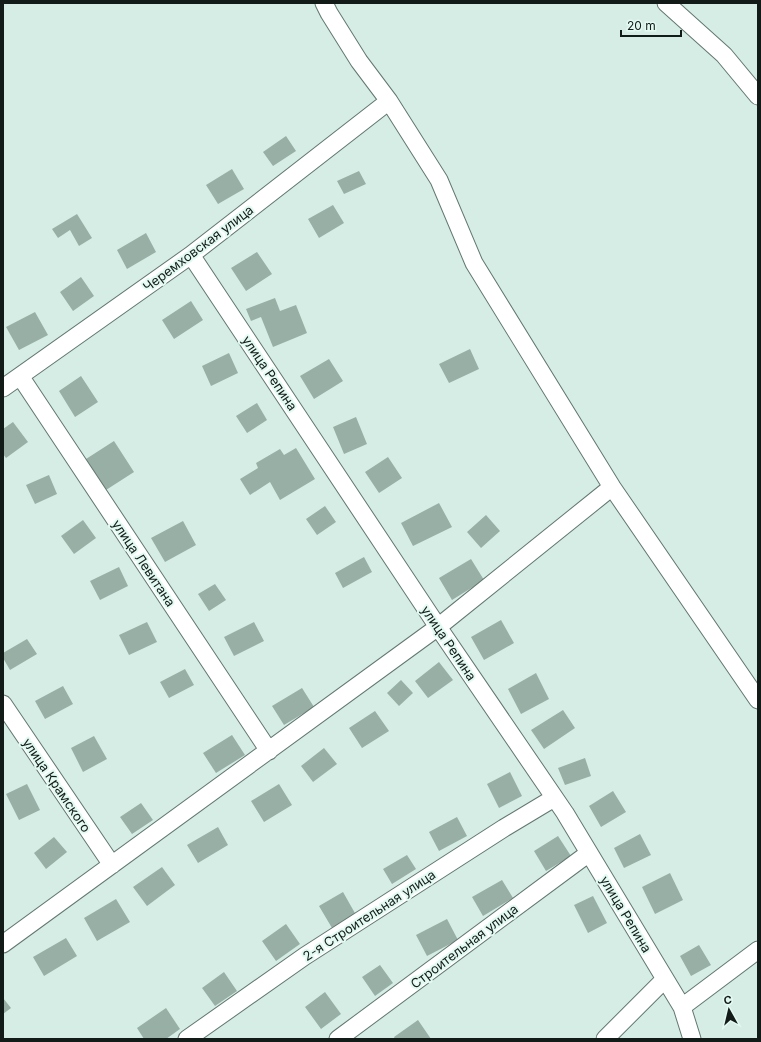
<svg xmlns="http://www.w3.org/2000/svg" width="761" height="1042" font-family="Inter,sans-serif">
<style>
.building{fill:#98afa6}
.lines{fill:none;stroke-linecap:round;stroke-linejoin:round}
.street-casing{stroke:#62776f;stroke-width:19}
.street{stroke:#fff;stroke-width:17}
.labels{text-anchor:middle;stroke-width:4;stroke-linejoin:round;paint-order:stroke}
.street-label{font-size:13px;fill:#131b18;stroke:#e2faf1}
</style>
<rect width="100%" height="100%" fill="#d5ede4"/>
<path class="building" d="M286,136L296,151L273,166L263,152Z
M232,169L244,189L218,204L206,185Z
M359,171L366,184L344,194L337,181Z
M333,205L344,223L319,238L308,219Z
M77,214L92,238L79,246L70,230L58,238L52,229Z
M146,233L156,252L127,269L117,250Z
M257,252L272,274L246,291L231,268Z
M81,277L94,296L73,311L60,292Z
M275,298L280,311L296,305L307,333L273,347L261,317L251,321L246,309Z
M191,301L203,320L174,339L162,320Z
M35,312L48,335L19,350L6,327Z
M470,349L479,369L449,383L439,364Z
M229,353L238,373L211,386L202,366Z
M329,359L343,381L314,399L300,376Z
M81,376L98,402L75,417L59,391Z
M257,403L267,420L247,433L236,416Z
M356,417L367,444L344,454L333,427Z
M13,422L28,442L6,458L3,454V429Z
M114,441L134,472L106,490L86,459Z
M296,448L315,479L280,500L270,482L250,495L240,479L258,468L256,463L280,449L284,455Z
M388,457L402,478L379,493L365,472Z
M49,475L57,494L35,504L26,485Z
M439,503L452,527L413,546L401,523Z
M325,506L336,522L317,535L306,519Z
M486,515L500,531L481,548L467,532Z
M83,520L96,538L74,554L61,536Z
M183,521L196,545L165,562L151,538Z
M364,557L372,572L343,588L335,573Z
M471,559L484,580L452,600L439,578Z
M119,567L128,586L100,600L90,581Z
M215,584L226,600L209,611L198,594Z
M501,620L514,643L484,660L471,637Z
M147,622L157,642L129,655L119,635Z
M254,622L264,641L234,656L224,637Z
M27,639L37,654L10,670L3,658V653Z
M439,662L453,680L428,698L415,681Z
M185,669L194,685L169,698L160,682Z
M536,673L549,699L521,714L508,689Z
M401,680L413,693L399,706L387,693Z
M63,686L73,704L45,719L35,701Z
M302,688L314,707L284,725L272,706Z
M563,710L575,728L544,749L531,730Z
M375,711L389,731L362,748L349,728Z
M232,735L245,755L216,773L203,753Z
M94,736L107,759L83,772L71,748Z
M324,748L337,764L313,782L301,766Z
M585,758L591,776L565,785L558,768Z
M510,772L522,796L499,808L487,784Z
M27,784L40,810L19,820L6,794Z
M279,784L292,805L264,822L251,801Z
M613,791L626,812L601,827L589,806Z
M141,803L153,820L132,834L120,817Z
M457,817L467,836L439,851L429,832Z
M218,827L228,845L198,863L187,845Z
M640,834L651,855L624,868L614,848Z
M558,836L571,856L546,871L534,851Z
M54,837L67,852L46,869L34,853Z
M407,855L416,869L392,884L383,869Z
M162,867L175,885L147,906L133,887Z
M670,873L683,900L655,914L642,887Z
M502,880L513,898L483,916L472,897Z
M343,892L356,915L332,928L319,906Z
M593,896L607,923L588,933L574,905Z
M116,899L130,922L97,941L84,918Z
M447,919L458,940L427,956L416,935Z
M286,924L300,944L276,961L262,941Z
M66,938L77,956L44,976L33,957Z
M699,945L711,965L691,976L680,956Z
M380,965L393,983L375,996L362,977Z
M224,972L237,991L215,1006L202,988Z
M325,992L341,1014L321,1029L305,1007Z
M3,998L11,1008L3,1014Z
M166,1008L180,1029L166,1039H144L137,1028Z
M418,1020L431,1039H395L394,1037Z"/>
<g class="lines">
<defs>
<path id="street" d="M324,3L329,13L359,61L389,101L439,180L474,263L612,487L758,700
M666,3L724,55L758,96
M191,255L438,627L565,813L682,1007L692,1039
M20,376L269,751
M3,388L191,255L389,101
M3,704L112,865
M3,944L438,627L612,487
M682,1007L758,950
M187,1039L305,956L504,828L554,798
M338,1039L589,853
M605,1039L665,979"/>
</defs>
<use href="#street" class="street-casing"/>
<use href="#street" class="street"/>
</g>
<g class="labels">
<g class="street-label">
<text transform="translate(198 248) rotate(-37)" y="5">Черемховская улица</text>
<text transform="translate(270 373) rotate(56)" y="5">улица Репина</text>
<text transform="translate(144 563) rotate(56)" y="5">улица Левитана</text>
<text transform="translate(449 643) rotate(56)" y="5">улица Репина</text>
<text transform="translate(57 785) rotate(56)" y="5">улица Крамского</text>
<text transform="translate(626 914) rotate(59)" y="5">улица Репина</text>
<text transform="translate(369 915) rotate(-33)" y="5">2-я Строительная улица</text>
<text transform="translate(464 946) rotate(-37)" y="5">Строительная улица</text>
</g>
</g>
<rect width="761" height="1042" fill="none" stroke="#131b18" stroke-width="8"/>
<g transform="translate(729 1010) rotate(352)" stroke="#e2faf1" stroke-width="3" paint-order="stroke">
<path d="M0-3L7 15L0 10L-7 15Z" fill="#131b18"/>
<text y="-6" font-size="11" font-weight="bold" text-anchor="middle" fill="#131b18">С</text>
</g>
<path d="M621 30v6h60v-6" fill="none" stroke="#131b18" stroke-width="2"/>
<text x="627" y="30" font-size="12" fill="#131b18" stroke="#e2faf1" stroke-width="3" paint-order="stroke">20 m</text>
</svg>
